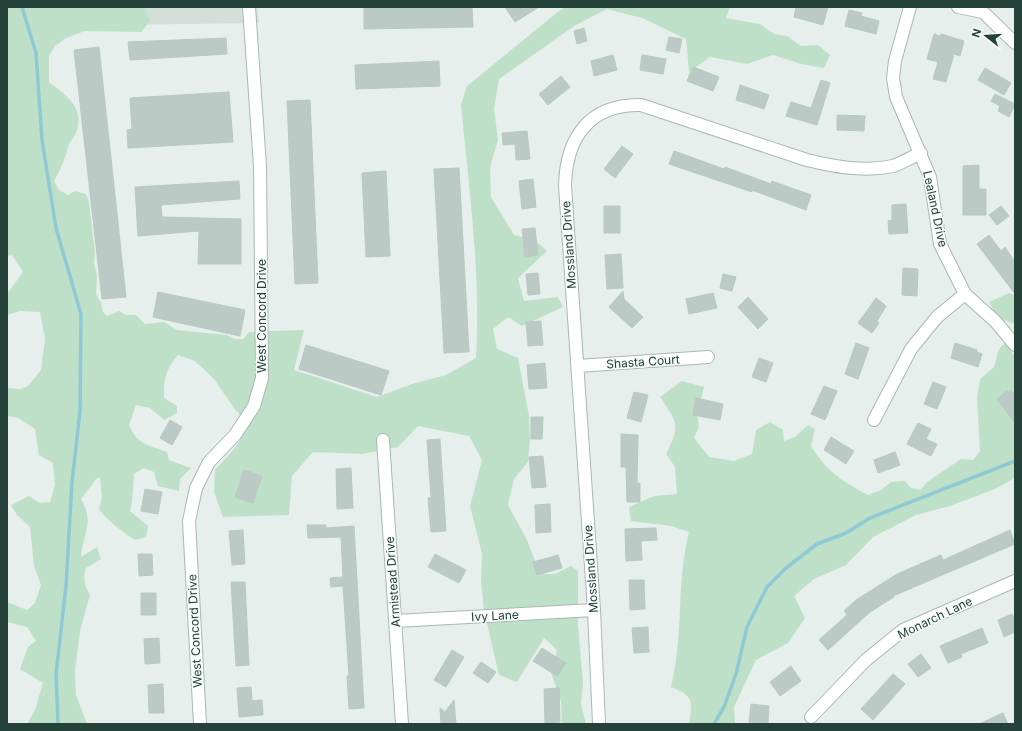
<svg xmlns="http://www.w3.org/2000/svg" width="1022" height="731" font-family="Inter,sans-serif">
<style>
.built{fill:#d4dfda}
.green{fill:#bfe0c8}
.lines{fill:none;stroke-linecap:round;stroke-linejoin:round}
.stream{stroke:#8ec9d4;stroke-width:3.5}
.building{fill:#bbcac4;stroke:#b8c9c2}
.minor-casing{stroke:#a8b8b2;stroke-width:14}
.minor{stroke:#fff;stroke-width:12}
.labels{text-anchor:middle;stroke-width:3;stroke-linejoin:round;paint-order:stroke}
.street-label{font-size:12px;fill:#24423a;stroke:#f7fbf9}
</style>
<rect width="100%" height="100%" fill="#e6efeb"/>
<path class="built" d="M114,7H257L259,23L117,25Z"/>
<path class="green" d="M7,7H146V12L150,21L141,32L85,31L66,38L55,46L49,56V82C66,95 86,108 76,133C74,137 71,140 69,144C65,158 62,167 54,181L59,190L68,195L75,191L86,194L89,202L95,253L94,263L97,275L96,294L101,303L103,312L107,316L119,311L126,315H136L145,324L164,322L177,330L227,335L234,339H243L249,332L304,330L294,370L377,397L412,384L446,375L476,358C481,274 469,189 461,105L467,86L554,15L565,7H730L726,18L760,24L774,34L787,36L801,46L818,45L830,55L824,68L801,64L773,55L747,64L710,57L689,72L686,39L642,18L607,9L574,26L499,79L494,109L498,140L490,167L491,197L514,235L535,240L547,251L518,278L524,301L558,297L563,307L522,326L508,317L493,329L497,349L518,358L529,416L530,440L528,462L514,479L508,505L527,540L540,574H555L571,566L578,571V625L583,683L581,704L586,724H562L561,701L551,673L557,650L544,638L517,682L499,675L484,611L481,581L482,554L470,506L482,460L469,436L418,426L398,447L362,454L313,452L292,476L289,515L223,517L214,492L215,470L235,448L249,426L234,408L214,379L195,361L178,355C166,369 163,380 164,398L177,406V413L164,420L150,408L136,405L129,425C137,445 149,445 167,452L169,460L191,468L180,479L179,491L158,486L154,472L144,468L134,474L132,501L130,511L148,526L146,537L135,540C123,532 106,520 99,509L102,497L100,478H97L81,499C95,523 83,532 81,557L97,547L101,559L86,568C83,579 84,585 90,595L80,631L75,671L76,695L87,724H27L35,710L43,683L20,669L28,647L36,641L27,627L7,622V602L27,610L35,603L41,585L34,566L30,527L17,515L11,505L29,496L40,503L50,502L55,485L53,463L39,455L35,429L18,418L7,416V388L20,389L28,386L41,370L45,339L40,312L20,311L7,315V294L23,272L12,255L7,256Z
M1009,293L1015,295V324L998,318L989,302Z
M1005,343L1015,357V478L995,489L950,506L916,515L873,537L846,565L814,579L794,596L805,618L788,643L756,660L734,707L735,724H689C692,700 695,697 671,687C684,635 676,583 689,532L671,526L631,521L629,507L654,496L677,494L675,467L666,454C681,424 677,423 660,397L682,381L704,387L697,414L699,427L694,438L709,457L734,461L752,454L756,430L770,422L783,430L784,441L795,437L808,425L815,429L811,446C828,473 841,480 868,495L881,490L891,482L905,481L911,488L920,490L927,482L961,459L973,460L980,451L977,398L980,379L994,367L999,349Z"/>
<g class="lines">
<path class="stream" d="M22,7L36,53L42,140L56,228L81,314L80,411L72,482L66,586L56,674L58,724
M714,724L724,707L736,674L747,627L767,587L786,568L817,544L846,533L870,518L1015,461"/>
</g>
<path class="building" d="M364,7H472L473,27L364,29Z
M505,7H539L515,22Z
M796,7H828L823,25L794,17Z
M849,10L862,13L861,16L879,21L876,34L845,26Z
M584,28L587,41L577,44L574,31Z
M934,34L940,36L941,34L964,41L960,56L954,54L946,82L933,79L938,62L927,59Z
M669,37L682,39L679,53L666,50Z
M226,38L227,54L130,60L128,42Z
M99,47L126,297L102,299L74,50Z
M613,55L617,70L594,76L591,61Z
M642,55L666,59L663,74L640,70Z
M439,61L440,86L356,89L355,65Z
M693,67L719,77L713,91L687,81Z
M985,68L1011,83L1004,95L978,80Z
M561,76L570,87L548,105L539,94Z
M821,80L830,83L817,125L786,116L791,102L811,108Z
M740,85L769,95L764,109L736,100Z
M229,92L233,142L128,148L127,130L132,129L130,98Z
M995,94L1015,104L1009,117L998,111L1000,106L991,101Z
M310,100L318,283L295,284L287,101Z
M837,115L865,116L864,131L837,130Z
M527,131L530,159L516,160L515,144L503,145L502,133Z
M622,146L633,154L615,178L604,169Z
M674,151L724,169L725,167L771,184L772,181L811,195L806,210L752,190V192L669,164Z
M979,165V189H986V215H963V166Z
M459,168L469,352L444,353L434,169Z
M386,171L390,256L366,257L362,173Z
M533,179L536,207L522,209L519,181Z
M239,181L240,199L161,205L162,217L241,219V264H198L199,231L138,236L135,187Z
M906,204L908,233L889,234L888,221L892,220V205Z
M604,206H620V233H604Z
M1001,206L1009,216L997,225L989,215Z
M535,228L538,255L525,257L522,229Z
M989,235L1001,251L1005,247L1015,262V294L977,244Z
M621,254L623,288L607,289L605,255Z
M903,268L918,269L917,296L902,295Z
M538,273L540,294L528,295L526,274Z
M723,274L736,277L732,291L720,288Z
M623,291L624,299L643,317L632,328L609,307Z
M158,292L245,310L240,336L153,317Z
M713,293L717,308L689,314L686,299Z
M748,297L768,319L758,329L738,307Z
M876,298L886,306L877,321L879,323L872,333L858,323Z
M541,321L543,345L528,346L526,322Z
M856,343L869,348L858,379L845,374Z
M955,343L977,350V352L982,354L978,367L951,358Z
M306,345L389,371L381,395L299,369Z
M759,358L773,363L766,382L752,377Z
M545,363L547,388L529,389L527,365Z
M933,382L946,387L937,409L924,404Z
M824,386L837,391L825,420L811,414Z
M1007,391L1008,393L1011,391L1015,396V423L997,399Z
M634,392L648,395L641,422L627,418Z
M696,398L723,404L720,420L693,415Z
M531,417H543L542,439H531Z
M170,420L182,427L172,445L160,438Z
M918,423L931,429L926,439L937,444L931,456L907,444Z
M621,434L638,435L637,483H640V502H627L626,467H621Z
M831,437L854,451L846,464L824,450Z
M440,439L446,531L431,532L428,498H431L427,440Z
M895,452L900,465L878,473L874,460Z
M543,456L546,487L532,488L529,457Z
M351,468L353,508L337,509L336,469Z
M244,470L262,476L253,503L235,497Z
M145,489L162,492L158,514L141,511Z
M550,504L551,532L536,533L535,505Z
M307,525H326V528L354,526L364,708L349,709L347,676H349L343,586L331,587L330,578L343,577L341,537L308,538Z
M656,528L657,540L641,541L642,560L626,561L625,529Z
M243,530L245,564L232,565L229,531Z
M1010,530L1015,544L893,596L894,597L870,612L828,650L819,640L847,615L844,611L856,600L897,574L941,555L943,560Z
M138,554H152L153,575L139,576Z
M435,554L466,570L459,583L428,567Z
M558,555L562,568L537,575L533,562Z
M629,580H644L645,609L630,610Z
M231,582H245L249,665L236,666Z
M141,593H156V615H141Z
M1012,614L1015,621V632L1004,637L998,620Z
M648,627L649,652L634,653L632,628Z
M982,628L988,643L961,654L962,657L948,663L940,646Z
M159,638L160,663L145,664L144,639Z
M542,648L566,663L557,676L533,661Z
M452,650L464,657L446,687L434,680Z
M921,654L931,668L918,677L908,664Z
M481,662L496,672L488,683L473,673Z
M791,666L801,681L780,696L770,682Z
M893,674L905,684L873,720L861,709Z
M163,684L164,713H149L148,685Z
M251,687L252,701L262,700L263,715L239,717L237,688Z
M559,688L560,722L545,723L544,689Z
M454,700L456,724H441L440,708L445,712Z
M751,704L769,706L768,723L749,722Z
M1003,713L1008,724H979Z"/>
<g class="lines">
<defs>
<path id="minor" d="M910,7L895,61L893,78L896,97L930,177L940,244L965,294L996,322L1015,345
M958,7L983,12
M983,12L1015,43
M578,366L708,357
M874,420L911,349L937,317L965,294
M383,440L402,724
M395,621L594,610
M811,717L866,660L903,630L1015,581
M200,724L189,521L196,488L209,462L235,435L254,406L262,378L260,166L249,7
M599,724L594,610L565,186C566,138 589,104 641,105L807,160C835,167 864,172 893,166C902,163 912,157 921,153"/>
</defs>
<use href="#minor" class="minor-casing"/>
<use href="#minor" class="minor"/>
</g>
<g class="labels">
<g class="street-label">
<text transform="translate(935 209) rotate(78)" y="4">Lealand Drive</text>
<text transform="translate(569 245) rotate(-94)" y="4">Mossland Drive</text>
<text transform="translate(262 316) rotate(-90)" y="4">West Concord Drive</text>
<text transform="translate(643 362) rotate(-4)" y="4">Shasta Court</text>
<text transform="translate(591 569) rotate(-94)" y="4">Mossland Drive</text>
<text transform="translate(393 582) rotate(-94)" y="4">Armistead Drive</text>
<text transform="translate(495 616) rotate(-3)" y="4">Ivy Lane</text>
<text transform="translate(935 618) rotate(-26)" y="4">Monarch Lane</text>
<text transform="translate(195 631) rotate(-93)" y="4">West Concord Drive</text>
</g>
</g>
<rect width="1022" height="731" fill="none" stroke="#24423a" stroke-width="16"/>
<g transform="translate(986 36) rotate(287)" stroke="#f7fbf9" stroke-width="3" paint-order="stroke">
<path d="M0-3L7 15L0 10L-7 15Z" fill="#24423a"/>
<text y="-6" font-size="11" font-weight="bold" text-anchor="middle" fill="#24423a">N</text>
</g>
</svg>
